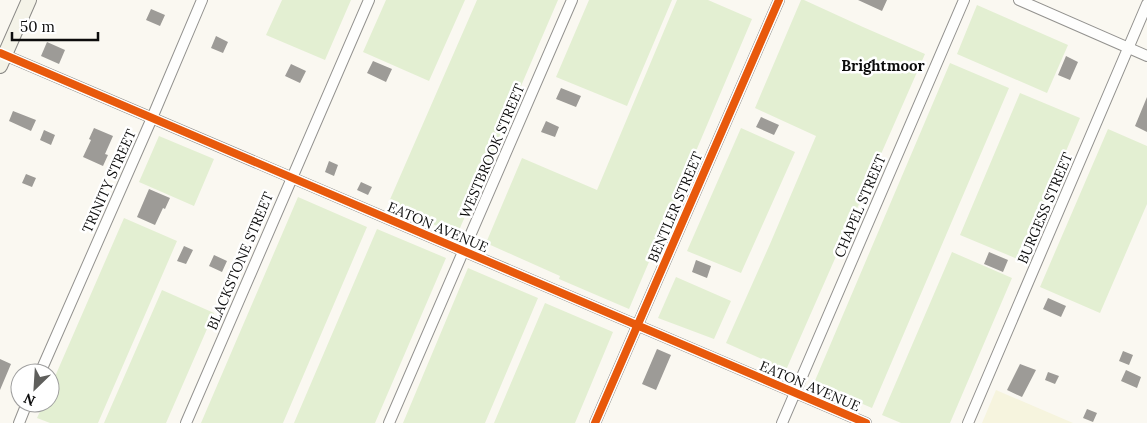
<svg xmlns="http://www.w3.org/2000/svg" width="1147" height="423" font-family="Lora,serif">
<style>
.farmland{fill:#f6f4de}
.green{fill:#e3efd2}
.building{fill:#9d9b97}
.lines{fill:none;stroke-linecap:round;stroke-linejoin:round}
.street-casing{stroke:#93928f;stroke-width:12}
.secondary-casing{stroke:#8a8986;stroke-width:16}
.street{stroke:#fefefd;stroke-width:10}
.secondary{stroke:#f4f3e8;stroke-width:14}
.cycleway-casing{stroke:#fff;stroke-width:11}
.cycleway{stroke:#e8590c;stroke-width:8}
.labels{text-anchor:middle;stroke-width:5;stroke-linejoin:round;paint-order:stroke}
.street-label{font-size:14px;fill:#0c0c0c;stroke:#fff}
.neighbourhood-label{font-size:15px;font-weight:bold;fill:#0c0c0c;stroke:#fff}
</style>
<rect width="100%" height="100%" fill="#faf8f1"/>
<path class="farmland" d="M996,390L1073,423H982Z"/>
<path class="green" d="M282,0H351L325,60L266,35Z
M386,0H465L429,81L363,52Z
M477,0H558L457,235L388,204Z
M589,0H672L627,106L556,77Z
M677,0H708L752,19L629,309L559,279L560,276L486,243L522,158L597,190Z
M801,0H804L863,27L925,54L786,370L726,343L770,244L816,136L755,108Z
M977,5L1068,45L1047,93L957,54Z
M950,63L1009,88L872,408L814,383Z
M1020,93L1080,118L1020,260L960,235Z
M741,128L795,152L741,273L687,251Z
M1108,129L1147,146V204L1100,313L1040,287Z
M159,136L214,159L194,206L139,182Z
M298,197L367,227L283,423H201Z
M124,218L177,241L98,423H50L37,418L44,403H50V388Z
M377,229L446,258L375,423H294Z
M952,252L1012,278L950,423H901L882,415Z
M468,268L538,298L485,423H403Z
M676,277L731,301L714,339L658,318Z
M162,290L214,313L166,423H104Z
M545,303L613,332L575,423H494Z"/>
<path class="building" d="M858,0H887L882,11Z
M151,9L165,15L160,26L146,20Z
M216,36L228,42L223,53L211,48Z
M47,42L65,50L59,64L41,56Z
M1066,56L1078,62L1070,80L1058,75Z
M373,61L392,69L386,82L367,73Z
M291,64L306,71L300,83L285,76Z
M561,88L581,96L576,107L556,99Z
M1147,97V132L1135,126Z
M13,111L36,120L31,131L9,121Z
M761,117L779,125L774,135L756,127Z
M546,121L559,127L555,137L541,132Z
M94,128L113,136L105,154L108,155L103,166L83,157L91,140L89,139Z
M44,130L55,135L51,145L40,140Z
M329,161L338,165L334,176L325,172Z
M26,174L36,178L32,187L22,183Z
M361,182L372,187L368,195L357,190Z
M149,189L170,198L165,209L163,208L155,225L137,217Z
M184,246L193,250L186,264L177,261Z
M989,252L1008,260L1003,272L984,264Z
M214,255L227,261L222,272L209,266Z
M696,260L711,266L707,278L692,272Z
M1048,298L1066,306L1061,317L1043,309Z
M657,349L671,355L656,390L642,384Z
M1123,351L1133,355L1129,365L1119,361Z
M0,359L11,364L0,390Z
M1020,364L1036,370L1022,397L1007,390Z
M1126,370L1141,377L1137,388L1121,381Z
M1048,372L1059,376L1055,384L1045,380Z
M1087,409L1097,413L1093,422L1083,418Z"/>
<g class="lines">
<defs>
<path id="street" d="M1019,0L1147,56
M0,53L866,423
M40,373L152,118L202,0
M19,423L27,403
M186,423L369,0
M389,423L572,0
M595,423L779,0
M782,423L964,0
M968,423L1147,4"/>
<path id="secondary" d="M0,66L29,0"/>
</defs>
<use href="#street" class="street-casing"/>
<use href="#secondary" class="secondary-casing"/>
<use href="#street" class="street"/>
<use href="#secondary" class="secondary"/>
<defs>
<path id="cycleway" d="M0,53L866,423
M595,423L779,0"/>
</defs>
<use href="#cycleway" class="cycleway-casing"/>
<use href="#cycleway" class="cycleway"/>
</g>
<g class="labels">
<g class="street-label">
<text transform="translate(492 151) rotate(-67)" y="5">WESTBROOK STREET</text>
<text transform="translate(109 181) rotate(-66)" y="5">TRINITY STREET</text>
<text transform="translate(860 206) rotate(-67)" y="5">CHAPEL STREET</text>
<text transform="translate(675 207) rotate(-67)" y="5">BENTLER STREET</text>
<text transform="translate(1045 208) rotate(-67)" y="5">BURGESS STREET</text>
<text transform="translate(438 227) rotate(23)" y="5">EATON AVENUE</text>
<text transform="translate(240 261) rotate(-67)" y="5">BLACKSTONE STREET</text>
<text transform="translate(810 386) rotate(23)" y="5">EATON AVENUE</text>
</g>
<g class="neighbourhood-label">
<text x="883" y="71">Brightmoor</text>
</g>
</g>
<g transform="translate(35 388) rotate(205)"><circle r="24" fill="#ffffff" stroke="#9e9e9e"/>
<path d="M0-4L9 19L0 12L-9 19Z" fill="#5f5f5c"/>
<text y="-8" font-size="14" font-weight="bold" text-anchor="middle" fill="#0c0c0c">N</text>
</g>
<path d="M12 32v8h86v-8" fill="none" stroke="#0c0c0c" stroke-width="2.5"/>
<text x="20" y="32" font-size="15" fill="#0c0c0c" stroke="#ffffff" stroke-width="4" paint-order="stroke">50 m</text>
</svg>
